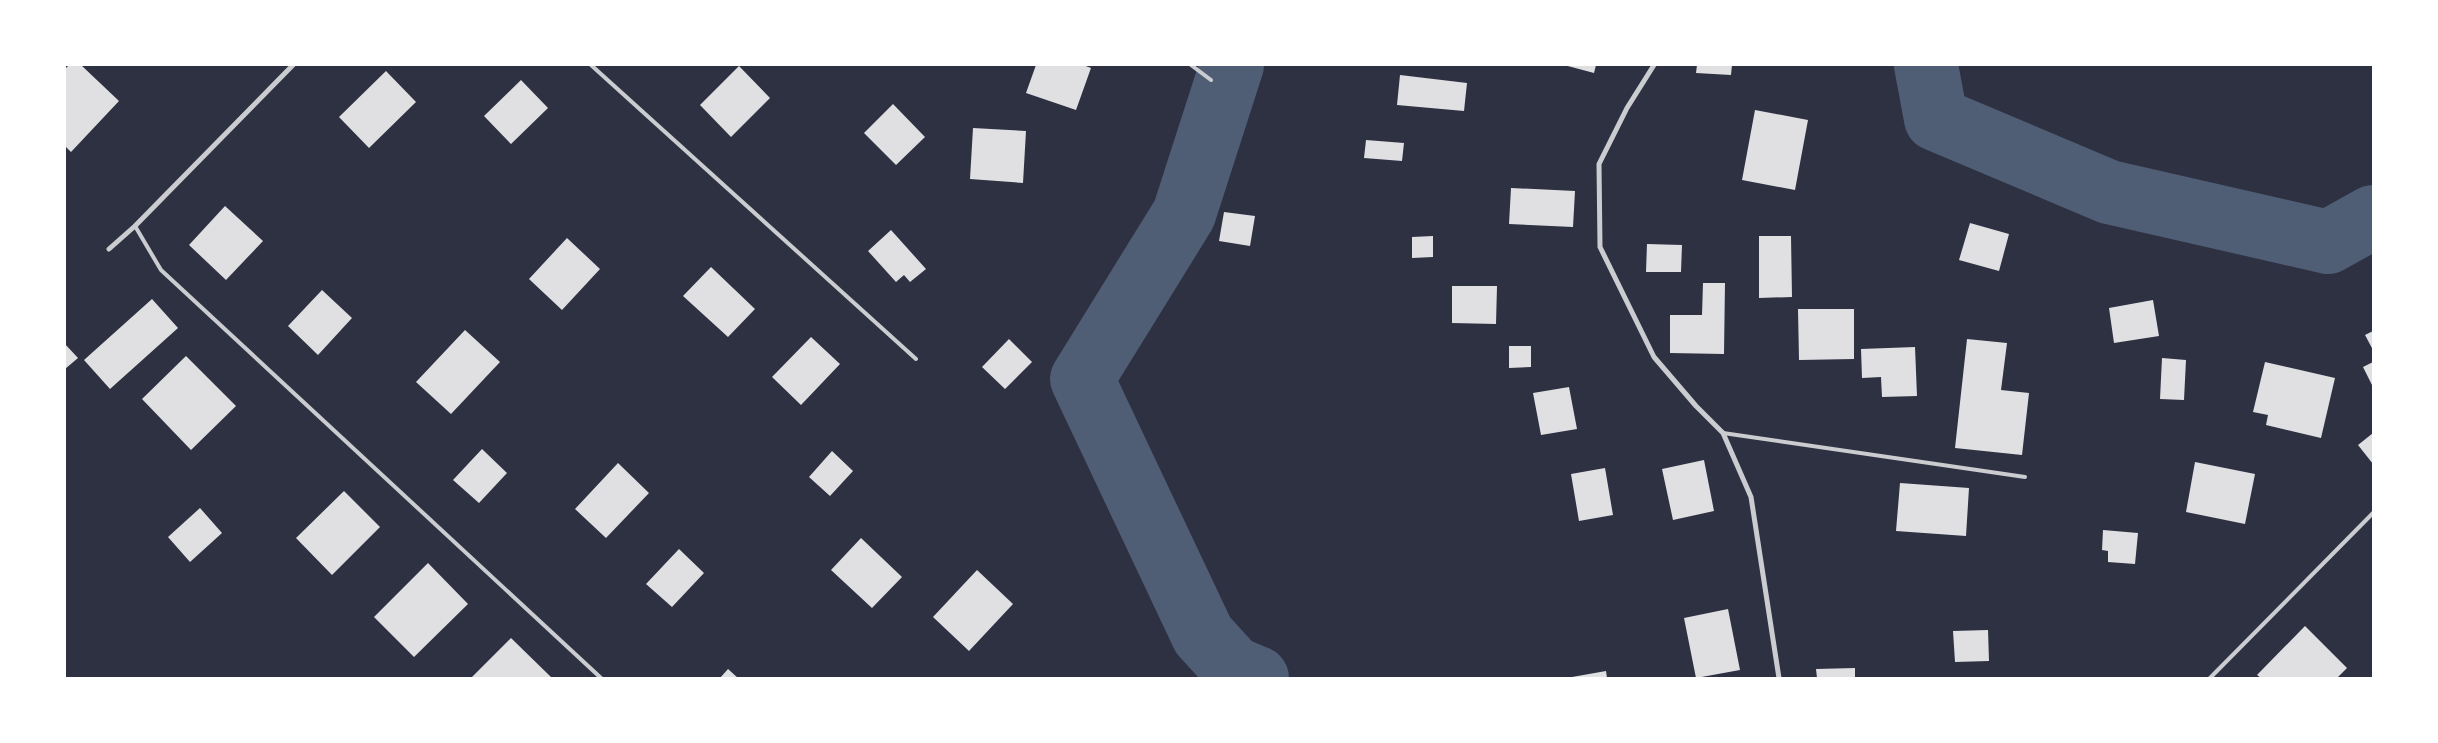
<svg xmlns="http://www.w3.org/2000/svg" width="2438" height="743" font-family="Arial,sans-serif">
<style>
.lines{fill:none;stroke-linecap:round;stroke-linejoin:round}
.river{stroke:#4f5d75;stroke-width:64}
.building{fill:#e0e0e3}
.service{stroke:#caccd0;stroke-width:4}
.minor{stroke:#caccd0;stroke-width:5}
</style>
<rect width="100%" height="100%" fill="#2d3142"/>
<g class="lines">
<path class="river" d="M1232,65L1184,214L1082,379L1203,635L1233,668L1257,678
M1926,65L1936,119L2109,192L2328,242L2373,217"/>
</g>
<path class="building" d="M69,65H81L119,101L71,152L65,146V69Z
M1036,65H1083L1091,68L1076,110L1026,93Z
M1564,65H1596L1594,73Z
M1697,65H1732L1731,75L1696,73Z
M739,66L770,98L731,137L700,105Z
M386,71L416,102L369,148L339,117Z
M1400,75L1467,83L1464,111L1397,105Z
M521,80L548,108L511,144L484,116Z
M893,104L925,137L896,165L864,133Z
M1755,110L1808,120L1795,190L1742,180Z
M973,128L1026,131L1023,183L970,179Z
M1366,140L1404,143L1402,161L1364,158Z
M1511,188L1575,191L1573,227L1509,224Z
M225,206L263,241L226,280L189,245Z
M1224,212L1255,216L1250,246L1219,241Z
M1970,223L2009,234L1999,271L1959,260Z
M891,230L926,269L910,282L904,275L896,282L868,251Z
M1433,236V257L1412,258V237Z
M1759,236H1791L1792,297L1759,298Z
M567,238L600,269L562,310L529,279Z
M1647,244L1682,245L1681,272H1646Z
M711,267L755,309L728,337L683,296Z
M1703,283H1725L1724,354L1670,353V315H1702Z
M1452,286H1497L1496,324L1452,323Z
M322,290L352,318L318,355L288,326Z
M152,299L178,328L110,389L84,360Z
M2153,300L2159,336L2114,343L2109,308Z
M1798,309H1854V359L1799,360Z
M465,330L500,362L451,414L416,382Z
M2373,331V350L2365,335Z
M811,337L840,364L801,405L772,377Z
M1009,339L1032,362L1005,389L982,367Z
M1967,339L2007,343L2001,390L2029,393L2022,455L1955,448Z
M65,344L78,358L65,369Z
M1509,346H1531V367L1509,368Z
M1915,347L1917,396L1882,397L1881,377L1862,378L1861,349Z
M186,356L236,406L191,450L142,399Z
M2162,358L2186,360L2184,400L2160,399Z
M2265,362L2335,378L2321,438L2266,425L2268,415L2253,412Z
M2373,362V387L2363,367Z
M1569,387L1577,429L1541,435L1533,393Z
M2373,433V464L2358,445Z
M482,449L507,473L479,503L453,480Z
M832,451L853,471L830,496L809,477Z
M1704,460L1714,511L1673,520L1662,469Z
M2195,462L2255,474L2245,524L2186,512Z
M618,463L649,493L606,538L575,509Z
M1605,468L1613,515L1579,521L1571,474Z
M1900,483L1969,488L1966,536L1896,531Z
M344,491L380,527L332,575L296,538Z
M200,508L222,533L190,562L168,537Z
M2103,530L2138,533L2135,564L2108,562V551L2102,550Z
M861,538L902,577L872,608L831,570Z
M679,549L704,573L672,607L646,584Z
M428,563L468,604L414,657L374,617Z
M977,570L1013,604L969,651L933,617Z
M1728,609L1740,670L1696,678L1684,618Z
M2305,626L2347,668L2337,678H2261L2257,675Z
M1988,630L1989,661L1955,662L1953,631Z
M511,638L552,678H471Z
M1855,668V678H1817L1816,669Z
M728,669L738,678H720Z
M1606,671L1607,678H1572V677Z"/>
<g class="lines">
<path class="service" d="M591,65L916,359
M1191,65L1211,80
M135,226L161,270L601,678
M1723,433L2025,477
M2210,678L2373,513"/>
<path class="minor" d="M1654,65L1627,108L1599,164L1600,247L1654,357L1696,406L1723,433L1751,497L1779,678
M109,249L135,226L293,65"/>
</g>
<rect width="2438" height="743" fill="none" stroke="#ffffff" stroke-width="132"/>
</svg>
